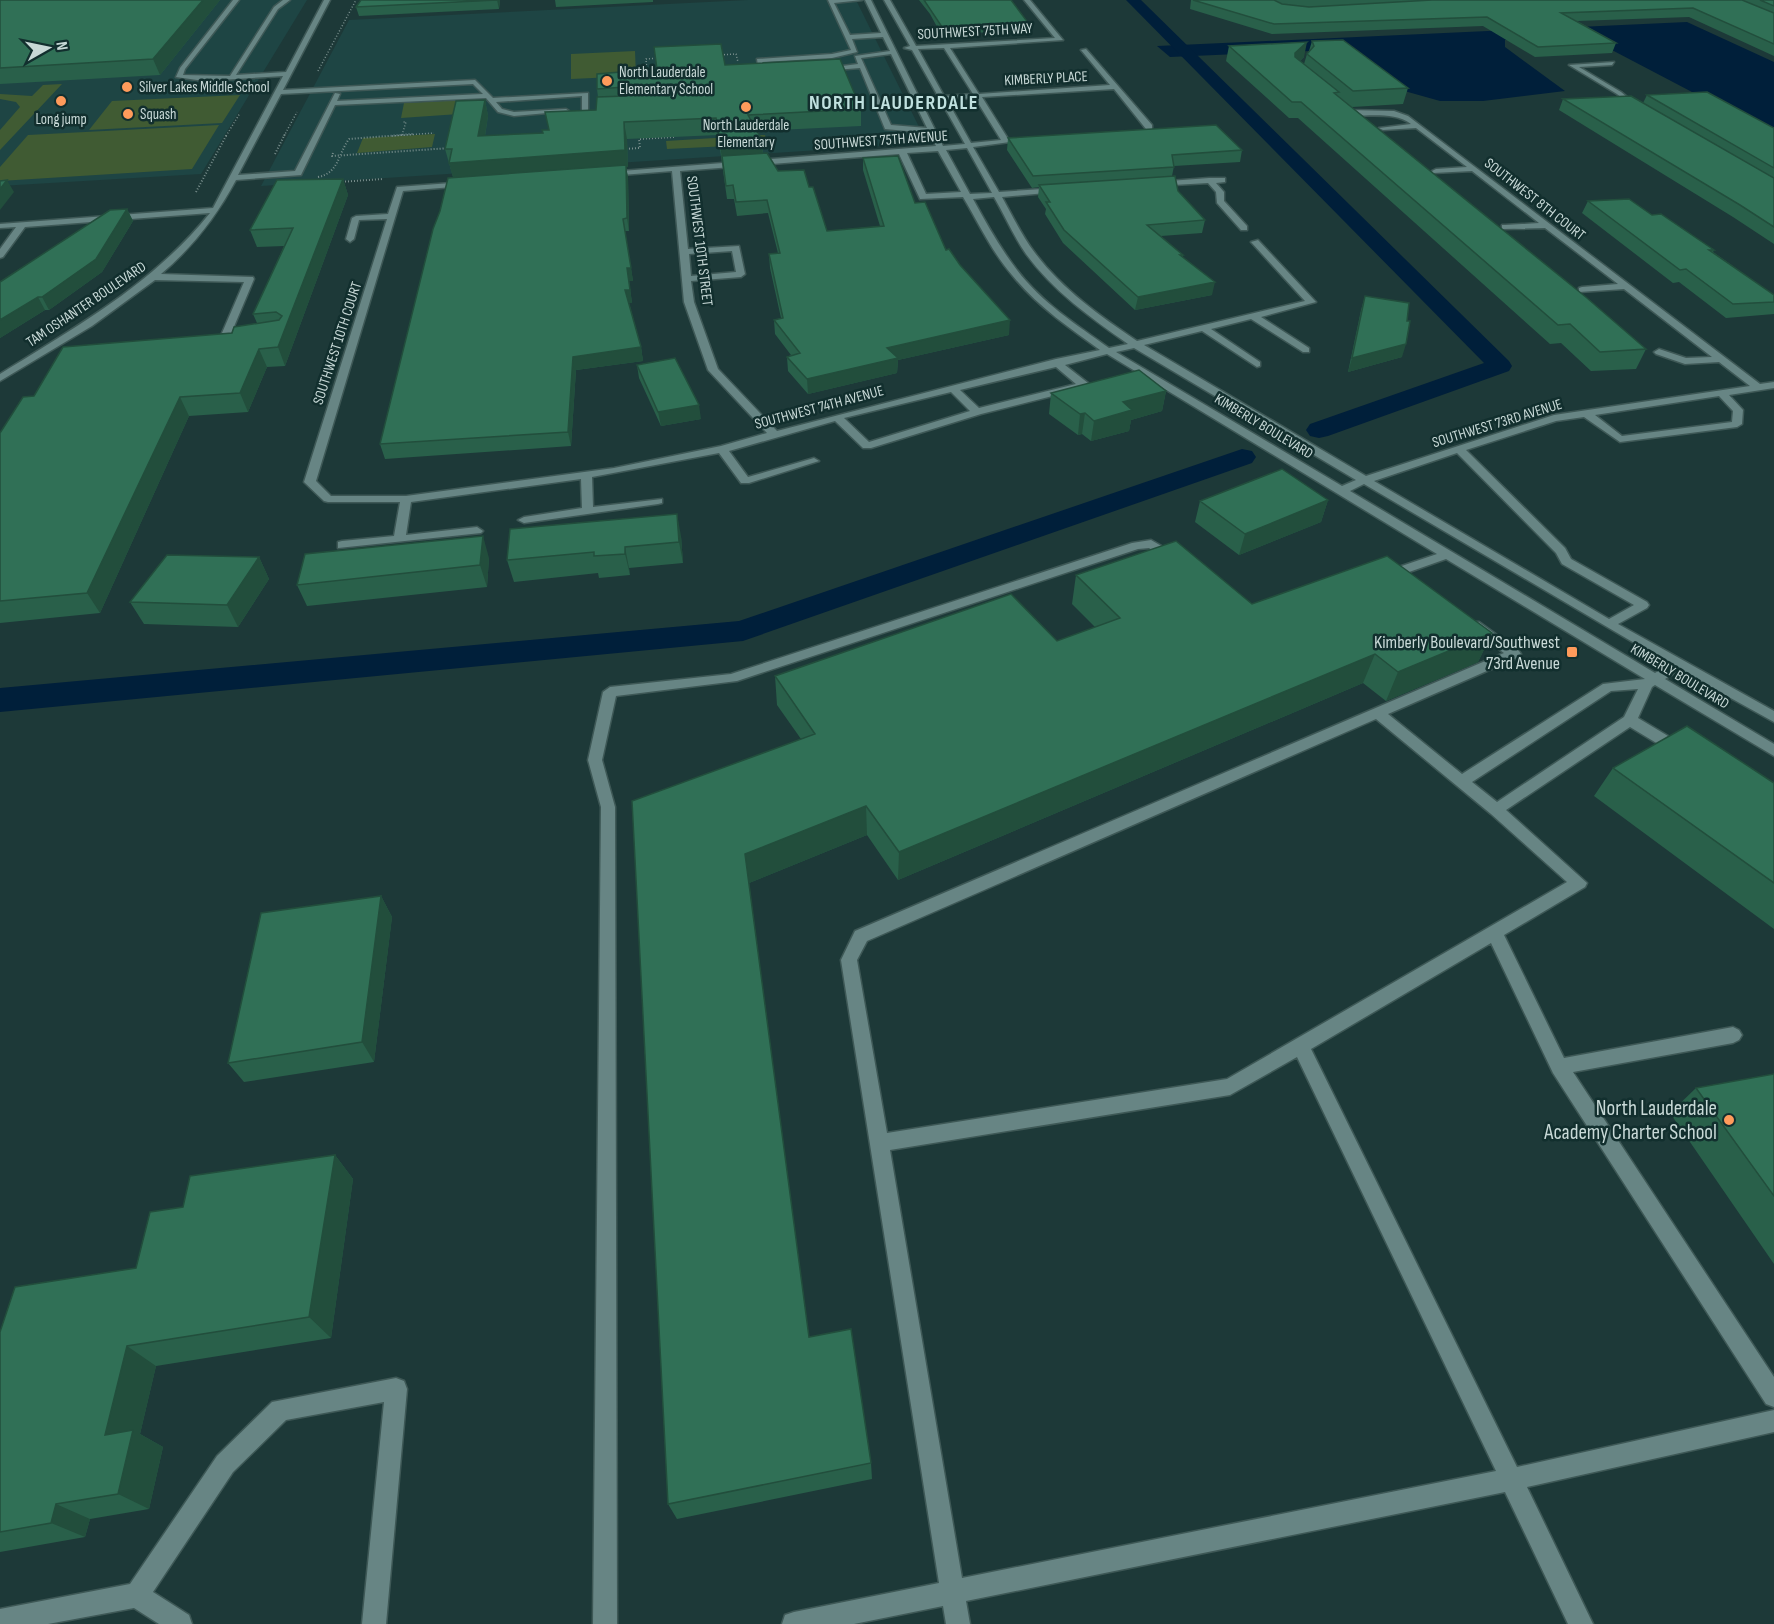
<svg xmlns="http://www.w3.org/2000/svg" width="1774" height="1624" font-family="'Sofia Sans Condensed',sans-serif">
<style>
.built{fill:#1e4544}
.green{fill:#405b33}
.water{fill:#001f3a}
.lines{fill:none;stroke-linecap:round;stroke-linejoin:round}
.canal{fill:#001f3a;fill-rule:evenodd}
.minor-casing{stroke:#3e5856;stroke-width:3}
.path-far1{stroke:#788e8c;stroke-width:1.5;stroke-dasharray:1 2;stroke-linecap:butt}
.path{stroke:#788e8c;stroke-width:2;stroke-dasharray:1 2;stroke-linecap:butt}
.minor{fill:#678584;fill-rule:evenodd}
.wall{fill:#29604a}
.shaded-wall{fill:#224e3c}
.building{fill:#307056;stroke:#224e3c;stroke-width:1.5}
.poi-dot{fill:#ff9b5b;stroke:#122f2e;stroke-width:2}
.labels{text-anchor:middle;stroke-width:5;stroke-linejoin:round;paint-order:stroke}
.far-street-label{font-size:15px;fill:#c8d9d7;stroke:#122f2e}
.far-poi-label{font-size:15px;fill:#c8d9d7;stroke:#122f2e;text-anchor:start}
.poi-label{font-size:18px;fill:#c8d9d7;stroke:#122f2e;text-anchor:end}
.far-district-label{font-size:20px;font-weight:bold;letter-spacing:1.5px;fill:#c0e1df;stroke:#122f2e}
.near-poi-label{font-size:21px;fill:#c8d9d7;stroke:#122f2e;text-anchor:end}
</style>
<rect width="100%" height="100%" fill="#1d3938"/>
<path class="built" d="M0,0H307L201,174L0,186Z
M748,0H856L927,143L261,186L349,20Z"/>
<path class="green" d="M635,51L636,76L571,79V54Z
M62,84L0,150V130L20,107L16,102L0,99V94L32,96L43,85Z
M240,95L222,123L89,130L112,101Z
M464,100L462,114H459L401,118L404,103Z
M219,125L192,169L0,181V167L28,135Z
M435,134L432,147L357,153L363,138Z
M765,135L768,144L667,149L666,141Z"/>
<path class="water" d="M1687,22L1774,62V135L1589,38L1505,40V47L1565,91L1483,101H1440L1408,92L1332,50L1170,57L1157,46Z"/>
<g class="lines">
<path class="canal" d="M1126,0H1141L1509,361L1512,366L1509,371L1328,436L1319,438L1310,436L1306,430L1310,424L1484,363Z
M1242,449L1252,451L1256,457L1252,463L743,641L0,712V688L739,621Z"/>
<defs>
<path id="minor" d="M233,0H239L185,69L183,75L230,76L274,7L283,0H290L278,9L236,75L286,72L324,0H330L283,90L475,80L493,98L588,93V110L585,112L582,110V96L496,102L502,109L514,112L566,109L569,111L514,116L498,112L486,98L335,105L301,175L236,180C216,217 193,247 161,274L253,277L254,279L230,336H240V340L224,343L219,340L244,282L155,280L92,326L0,381V374C76,327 153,284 210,213L25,227L3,257L0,258V249L16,227L0,228V224L213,208L283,76L204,81L176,77L180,68ZM473,84L483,94L337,101L340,94L335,93L295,171L238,175L281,94Z
M828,0H862L834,3L850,35L881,33L865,0H871L943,146L965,144L912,50L904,48L910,46L884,0H890L916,46L1055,38L1024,0H1030L1063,40L950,48L979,94L1110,85L1081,50L1086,49L1152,125V129H1146L1114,89L982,97L1010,142L973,147L999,192L1057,188L1061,190L1057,192L1002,197C1012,215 1022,236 1035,253C1062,289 1100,316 1137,341L1305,301L1251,242L1258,240L1316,302L1261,317L1309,348V352H1303L1251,319L1211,329L1260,362V366L1257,367L1202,331L1144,345L1366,476L1554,415L1750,386L1719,362L1685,364L1656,354L1654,352L1659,349L1686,358L1712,357L1624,289L1579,292V288L1582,287L1618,284L1545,228L1502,229V225H1505L1539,223L1472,171L1433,173L1432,171L1436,169L1467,167L1416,128L1383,130L1379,128L1411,124C1388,107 1353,123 1339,109L1342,107L1348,110L1394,111L1408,116L1760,384L1774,382V388L1729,395L1743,410L1742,424L1737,427L1620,442L1584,417L1556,421L1466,450L1565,548L1571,559L1647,602L1649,605L1647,608L1618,624L1774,711V722L1680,670L1665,679L1774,744V756L1655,685L1652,687L1638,718L1683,745L1685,749L1683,753H1673L1630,727L1506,810L1587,883L1585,887L1504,935L1564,1058L1733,1027L1739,1030L1742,1035L1739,1040L1733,1043L1573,1072L1774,1377V1407L1766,1404L1553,1073L1491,943L1311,1049L1517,1467L1774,1410V1432L1527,1487L1593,1624H1568L1505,1492L966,1601L970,1624H946L943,1606L854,1624H782L785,1615L794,1612L939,1583L841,960L855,931L1504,653L1469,628L1468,625L1469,622H1479L1519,651L1521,654L1519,657L1388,714L1462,774L1603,684L1645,679L1446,559L1392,578H1384V572L1437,554L1107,354L1065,365L1088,383V387L981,414L871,448H863L835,421L729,451L748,477L814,458L819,461L749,483H741L719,453L592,477L593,507L662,499V503L658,504L524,523L518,520L524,517L582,508L581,479L411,502L406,535L477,527L483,531L481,533L338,548V542L342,541L394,536L400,502H328L324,501L304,482L387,219L359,220L354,239L350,242L346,239L352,218L356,216L388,214L397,187L465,182L469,184L465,186L403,191L316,481L331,496H406L614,468L721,446L767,433L708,370L684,302L672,171L609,176L605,174L609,172L936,146L929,133L885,129L860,68L822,71L819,69L858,64L855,56L890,51L883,37L852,39L857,52L832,58L762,62L764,70L775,71L759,73L757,59L832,54L851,50ZM944,48L973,94L944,96L918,49ZM891,54L927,128L891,125L861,58ZM975,98L1001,140L971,143L947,100ZM967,148L992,193L970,194L946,150ZM938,151L961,192L926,194L907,153ZM899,154L920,199L963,197C978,222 992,252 1012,275C1036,305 1069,328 1100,350L1056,359L777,431L718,369L694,302L691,281L741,277L745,274L739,246L688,249L680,171ZM994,197C1005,216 1014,237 1026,254C1053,291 1091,318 1128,344L1109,348C1077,325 1041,302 1017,270C1000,248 986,223 973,199ZM732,251L736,272L691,276L689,254ZM1134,348L1356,480L1342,486L1116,352ZM1056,367L1076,384L979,408L960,390ZM951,392L970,411L869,442L844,418ZM1719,396L1733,411L1732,422L1622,436L1595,415ZM1457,453L1556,553L1562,564L1634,605L1609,619L1374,481ZM1364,484L1670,664L1655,673L1350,491ZM1638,689L1624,717L1497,802L1472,782L1611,691ZM1376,719L1491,814L1567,882L1227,1079L887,1133L857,960L867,941ZM1297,1057L1496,1471L962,1578L890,1150L1230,1095Z
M1614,62L1612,65L1579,67L1621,92L1639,107V109H1635L1617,94L1569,65Z
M1209,178H1225V182L1216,183L1224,192V201L1247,226V230H1241L1217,203L1216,192L1208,183L1156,186L1152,184L1156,182Z
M1151,540L1177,555V561H1169L1149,548L1138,549L737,681L616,696L602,760L615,807L617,1624H593L601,807L588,760L603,692L610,687L731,674L1132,543Z
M396,1378L404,1381L407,1389L386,1624H362L384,1402L286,1420L233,1472L153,1592L189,1615L192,1624H159L134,1608L48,1624H0V1609L130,1584L217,1456L272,1402Z"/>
</defs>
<use href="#minor" class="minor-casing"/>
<path class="path-far1" d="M718,55L736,54L738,62
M318,71L356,0
M647,74L646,59L660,58
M402,135L406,122H403
M226,136L240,113
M284,136L297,112
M392,136L434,133"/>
<path class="path" d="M639,134V139L674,137
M623,149L640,148L639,139
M333,153L332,156L450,148
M275,154L285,134
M318,177C339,173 338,154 349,139L413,134
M339,182L383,179
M196,192L227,134"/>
<use href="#minor" class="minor"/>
</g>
<path class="wall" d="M0,0H220L160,75L0,84Z
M500,0L499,9L359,16L356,7Z
M555,0H653V2L556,7Z
M919,0H1011L1029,24L1028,31L941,34L930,14Z
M1191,0H1774V56L1689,17L1577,21L1616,43L1612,53L1535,57L1483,26L1272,34L1190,9Z
M1312,41L1408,88L1403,104L1352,107L1646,349L1636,369L1591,371L1561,343L1550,344L1298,118H1289L1226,61L1229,46L1304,57L1300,61L1304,64L1307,54L1309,51Z
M725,65L861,109V126L757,131L762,140L763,153L778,171L809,187L827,231L880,226L863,170V158L915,203L946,250L960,265L1009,335L898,360L897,373L808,394L788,371L787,357L791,355L775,334L774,320L781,318L770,268L769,254L778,253L768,213L737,216L734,199H727L718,135L627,139L628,167H626L628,177L629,231H625L633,281H629L632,303H629L641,347L643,361L576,370L571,446L385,459L380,444L453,177L445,149L485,100L488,116L485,136L543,133L596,110L598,97L597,89Z
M1647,95L1774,128V244L1733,217L1559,110L1563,99L1643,103Z
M1008,138L1242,150L1240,162L1174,166L1172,176L1178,191L1205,220L1202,233L1161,236L1183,255V258L1212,295L1135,310L1063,243L1045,214L1046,209L1038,197L1039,187L1032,188L1007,150Z
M343,179L348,195L285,366L267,367L248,412L189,416L100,613L0,623V433L34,396L232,333L257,323L253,314L284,246L257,247L250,230Z
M1588,201L1652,215L1714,250L1713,252L1774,295V314L1726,318L1679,282L1673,283L1582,213Z
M127,209L133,221L102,272L49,310H45L0,338V282Z
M1365,296L1402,357L1348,372L1361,310Z
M637,365L701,419L661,426L639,378Z
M1166,391L1162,411L1131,420L1129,431L1091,441L1082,434L1078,435L1049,414L1051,393Z
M1328,500L1321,522L1239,555L1195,522L1200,501Z
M681,536L683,563L629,568L630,575L599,578L598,573L514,582L507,560Z
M259,557L269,579L238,627L144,624L130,602Z
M489,558L487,587L307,606L297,585Z
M1076,575L1252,604L1492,633L1478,662L1386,701L1363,683L898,880L867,835L749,883L809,1337L871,1463L872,1479L677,1519L668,1504L632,801L801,739L777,705L775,676L1057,641L1095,627L1072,604Z
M1613,768L1774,783V929L1594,796Z
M381,896L392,917L374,1062L244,1082L228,1063Z
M1774,1074V1264L1670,1113L1696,1088Z
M335,1155L353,1179L331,1338L156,1366L140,1434L163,1447L149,1509L90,1519L85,1537L0,1552V1332L136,1268L183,1207Z"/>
<path class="shaded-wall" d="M203,0H220L160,75L153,59Z
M497,0H500L499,9Z
M1307,42L1304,57L1291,68L1295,53Z
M485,100L488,116L482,154L478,136Z
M624,122L627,139L628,167H626L628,177L629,231L627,218L454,181L449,163Z
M762,140L763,157L722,160L720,143Z
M343,179L348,195L285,366L278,347Z
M7,180L14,192L0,210V189Z
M127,209L133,221L102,272L49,310L42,297Z
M627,268H631L633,281H629L632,303H627L625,290Z
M1215,282L1212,295L1135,310L1138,297Z
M38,297L45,310L0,338V320Z
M1010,320L1009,335L898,360L897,373L808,394L807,379L887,348Z
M1406,344L1402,357L1348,372L1352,358Z
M641,347L643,361L576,370L571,446L568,432L573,357Z
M259,349L267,367L248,412L240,393Z
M1166,391L1162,411L1131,420L1129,431L1091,441L1094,421L1123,402Z
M180,397L189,416L100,613L87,593Z
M699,405L701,419L661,426L658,412Z
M1085,413L1082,434L1078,435L1080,414Z
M1328,500L1321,522L1239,555L1245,534Z
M677,514L681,536L683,563L679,542Z
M483,536L489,558L487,587L480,565Z
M625,547L629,568L630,575L625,554Z
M259,557L269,579L238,627L227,605Z
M1492,633L1478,662L1386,701L1398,672Z
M1375,654L1363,683L898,880L899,852Z
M866,806L867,835L749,883L745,854Z
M381,896L392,917L374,1062L362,1042Z
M335,1155L353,1179L331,1338L309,1317Z
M127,1346L156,1366L140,1434L163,1447L149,1509L118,1494L105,1435Z
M56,1504L90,1519L85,1537L51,1523Z"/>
<path class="building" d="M0,0H203L153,59L0,68Z
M361,0H497L356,7Z
M924,0H1011L1029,24L942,27Z
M1193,0H1274L1282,4L1309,7L1432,0H1742L1774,13V44L1693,8L1561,13L1616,43L1538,47L1487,17L1274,24Z
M1760,0H1774V6Z
M1343,40L1408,88L1353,91L1307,54L1314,46L1312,41Z
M1307,42L1295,53V57L1339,92L1334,93L1587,298L1646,349L1600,352L1570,324L1558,325L1301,102H1292L1229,46Z
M721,44L725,65L840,59L861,109L748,115L762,140L720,143L716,118L624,122L625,150L449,163L452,149H445L456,101L485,100L478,136L543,133L542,130H549L545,112L596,110L597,97L626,96L630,93L631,91L625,87L597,89V74L657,69L654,47Z
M1707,92L1774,128V168L1647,95Z
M1631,96L1774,178V227L1740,205L1563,99Z
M1216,125L1242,150L1172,155L1174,167L1033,176L1008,138Z
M767,153L778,171L804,170L809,187H813L827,231L884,226L863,158L898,156L915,203L925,202L946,250L949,249L960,265L1010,320L887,348L898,358L807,379L787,357L800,353L774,320L783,318L769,254L780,253L767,200L736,202L733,185L726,186L722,156Z
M626,165L627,218L623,219L631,268H627L630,290H625L641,347L573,357L568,432L380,444L433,229L440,211L448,178Z
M1175,176L1178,191L1205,220L1147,225L1183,255H1180L1215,282L1138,297L1064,230L1046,202H1050L1039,185Z
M343,179L278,347L259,349L240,393L180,397L87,593L0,601V433L23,397L34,396L63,347L232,333L234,327L279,320L282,316L276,312L253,314L293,228L250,230L277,180Z
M7,180L0,189V181Z
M1629,199L1652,215L1661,214L1714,250H1709L1774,295V302L1733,304L1686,269L1680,270L1588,201Z
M127,209L96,259L42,297H38L0,320V282L110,210Z
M1365,296L1409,303L1407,321H1410L1406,344L1352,358Z
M675,358L699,405L658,412L637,365Z
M1139,370L1166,391L1123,402L1132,410L1094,421L1085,413L1080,414L1051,393Z
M1282,469L1328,500L1245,534L1200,501Z
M677,514L679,542L625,547V554L594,556V552L507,560L510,529Z
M483,536L480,565L297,585L305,554Z
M1176,541L1252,604L1387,556L1492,633L1398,672L1375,654L899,852L866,806L745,854L809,1337L851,1329L871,1463L668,1504L632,801L815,734L775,676L1011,594L1057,641L1120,618L1076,575Z
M167,555L259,557L227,605L130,602Z
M1687,726L1774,783V883L1613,768Z
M381,896L362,1042L228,1063L261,913Z
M1774,1074V1196L1696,1088Z
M335,1155L309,1317L127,1346L105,1435L133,1430L118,1494L56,1504L51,1523L0,1532V1332L15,1287L136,1268L150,1212L183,1207L190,1176Z"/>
<g class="poi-dot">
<circle cx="607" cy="81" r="6"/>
<circle cx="127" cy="87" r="6"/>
<circle cx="61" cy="101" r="6"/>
<circle cx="746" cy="107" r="6"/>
<circle cx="128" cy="114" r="6"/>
<rect x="1566" y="646" width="12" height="12" rx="3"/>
<circle cx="1729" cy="1120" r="6"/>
</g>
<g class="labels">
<g class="far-street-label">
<text transform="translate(975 31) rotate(-3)" y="5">SOUTHWEST 75TH WAY</text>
<text transform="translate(1046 78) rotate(-3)" y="5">KIMBERLY PLACE</text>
<text transform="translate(881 140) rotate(-4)" y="5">SOUTHWEST 75TH AVENUE</text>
<text transform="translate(1535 199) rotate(38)" y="5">SOUTHWEST 8TH COURT</text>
<text transform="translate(700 241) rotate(83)" y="5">SOUTHWEST 10TH STREET</text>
<text transform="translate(86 304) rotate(-34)" y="5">TAM OSHANTER BOULEVARD</text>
<text transform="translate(337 343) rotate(-72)" y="5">SOUTHWEST 10TH COURT</text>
<text transform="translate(819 407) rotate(-15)" y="5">SOUTHWEST 74TH AVENUE</text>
<text transform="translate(1497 423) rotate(-17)" y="5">SOUTHWEST 73RD AVENUE</text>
<text transform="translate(1264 426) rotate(31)" y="5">KIMBERLY BOULEVARD</text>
<text transform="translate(1680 676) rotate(31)" y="5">KIMBERLY BOULEVARD</text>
</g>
<g class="far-poi-label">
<text x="619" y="77">North Lauderdale<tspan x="619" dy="17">Elementary School</tspan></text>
<text x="139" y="92">Silver Lakes Middle School</text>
<text x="140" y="119">Squash</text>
<text x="61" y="124" text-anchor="middle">Long jump</text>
<text x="746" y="130" text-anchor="middle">North Lauderdale<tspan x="746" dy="17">Elementary</tspan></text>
</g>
<g class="poi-label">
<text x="1560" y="648">Kimberly Boulevard/Southwest<tspan x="1560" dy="21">73rd Avenue</tspan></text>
</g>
<g class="far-district-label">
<text x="894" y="109">NORTH LAUDERDALE</text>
</g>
<g class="near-poi-label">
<text x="1717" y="1115">North Lauderdale<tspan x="1717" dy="24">Academy Charter School</tspan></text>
</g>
</g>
<g transform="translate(48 48) rotate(81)" stroke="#122f2e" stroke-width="4.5" paint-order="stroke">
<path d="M0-4.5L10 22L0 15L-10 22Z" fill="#c8d9d7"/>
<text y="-9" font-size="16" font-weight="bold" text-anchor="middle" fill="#c8d9d7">N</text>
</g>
</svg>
